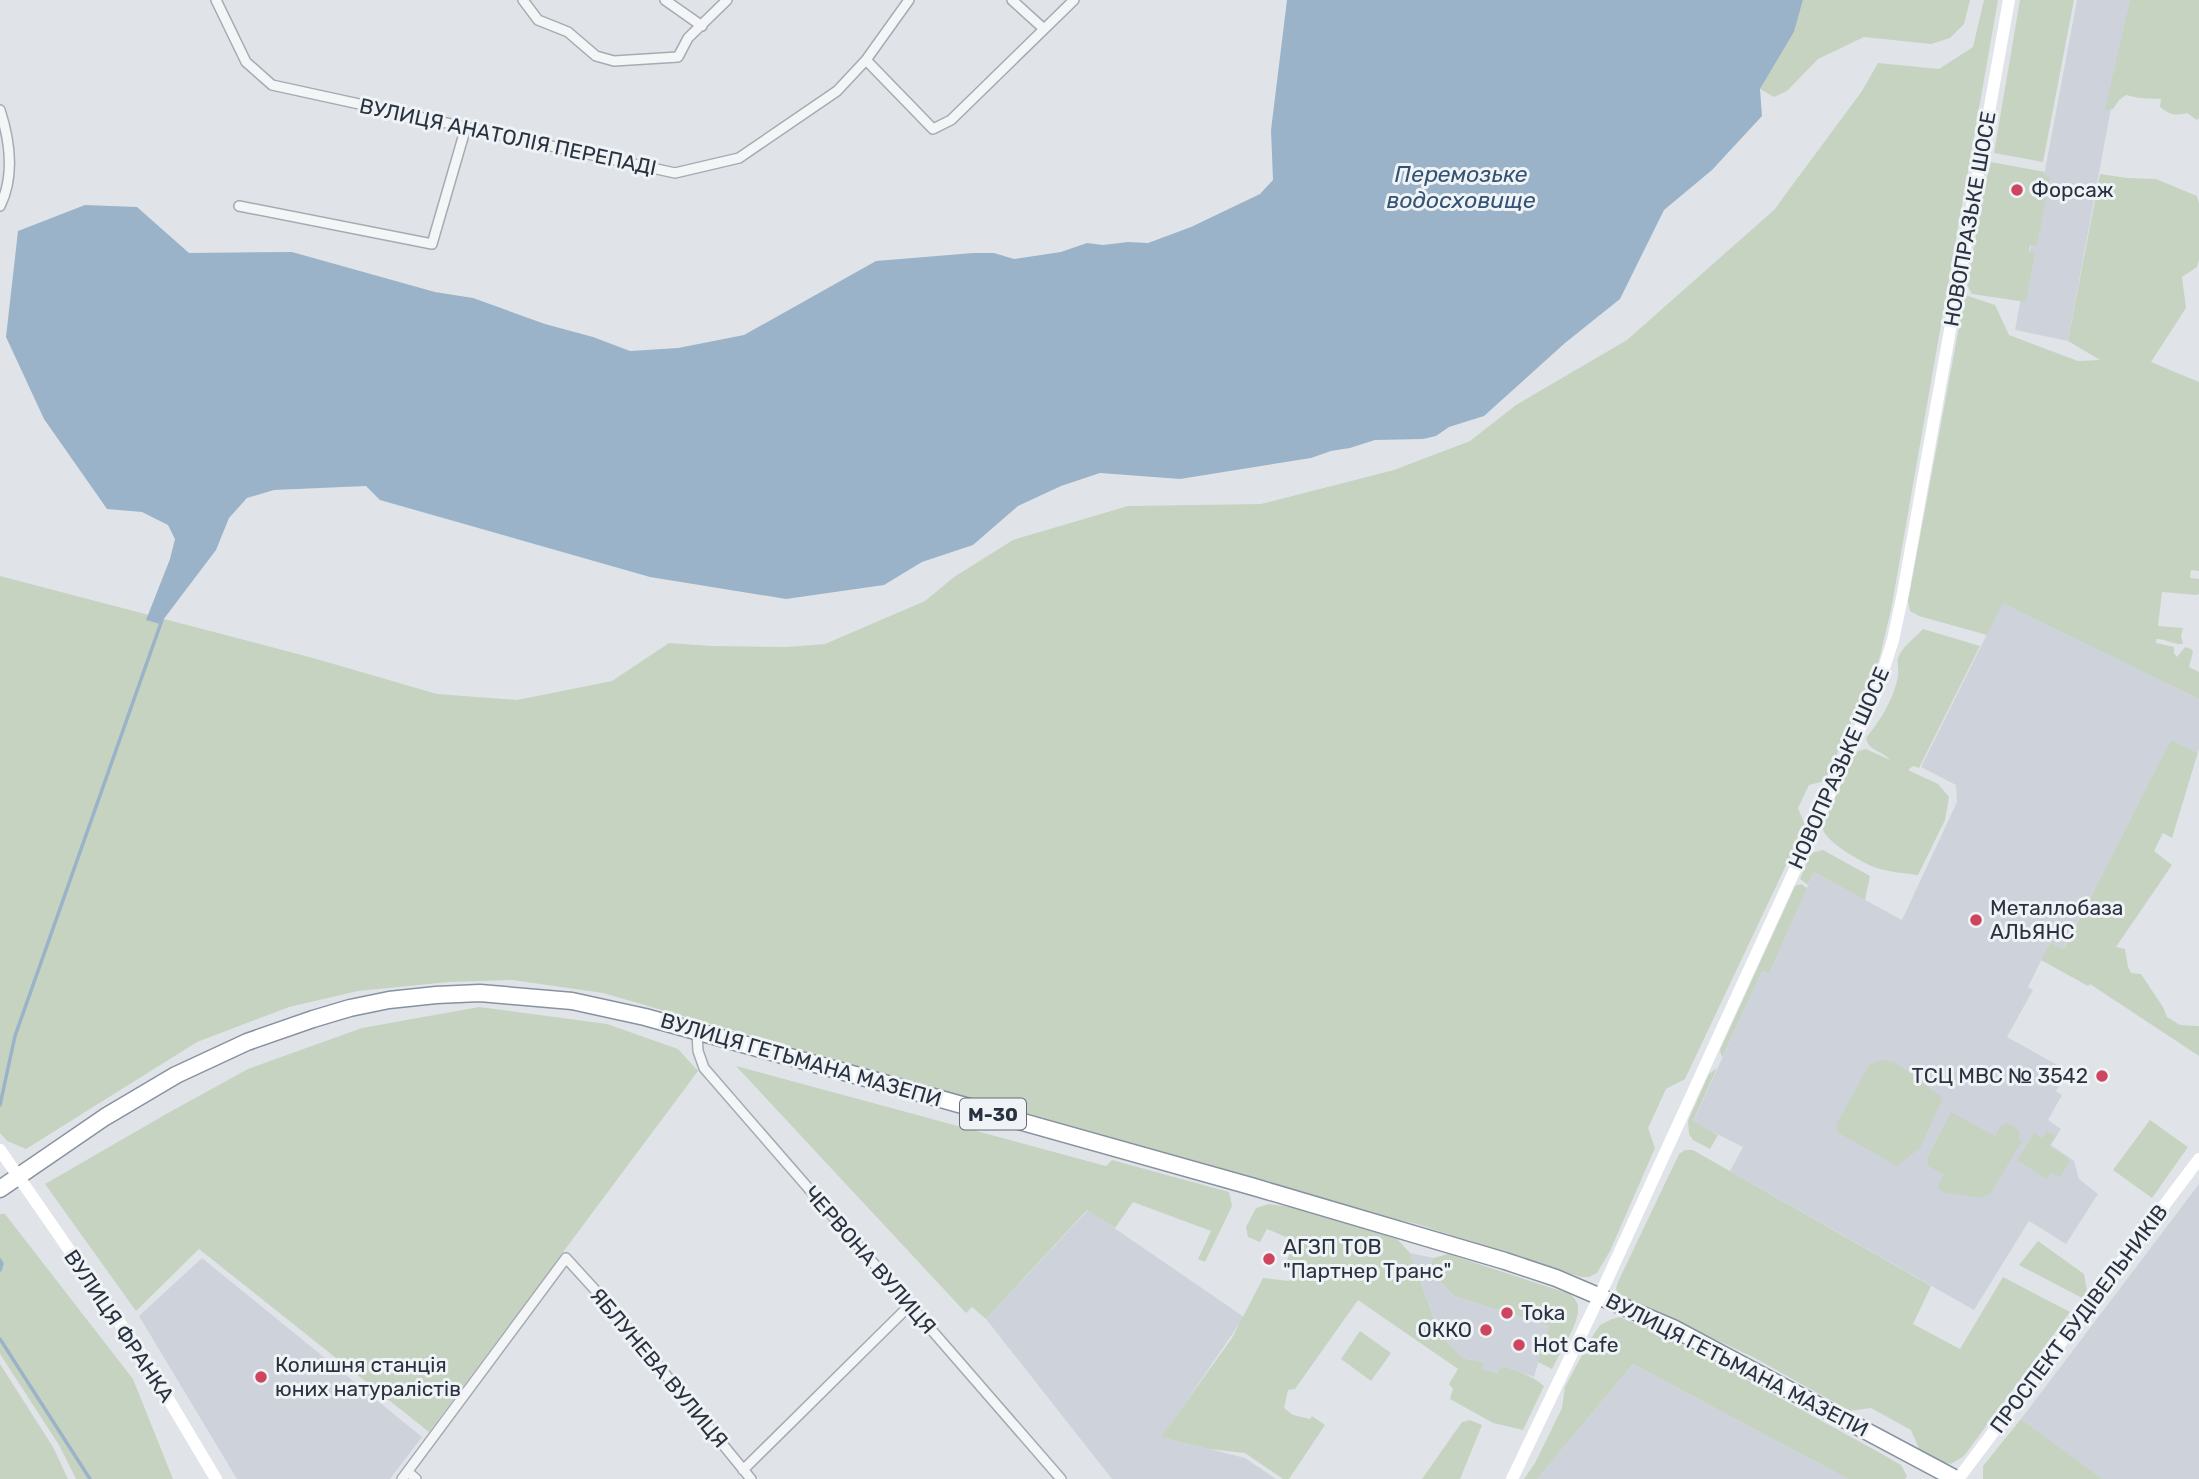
<svg xmlns="http://www.w3.org/2000/svg" width="2199" height="1479" font-family="Rubik,sans-serif">
<style>
.built{fill:#ced3db}
.green{fill:#c6d3c1}
.water{fill:#9bb3c9}
.lines{fill:none;stroke-linecap:round;stroke-linejoin:round}
.stream{stroke:#9bb3c9;stroke-width:3.5}
.street-casing{stroke:#a5abb3;stroke-width:12}
.highway-casing{stroke:#8792a0;stroke-width:19}
.street{stroke:#f3f5f7;stroke-width:9}
.secondary{stroke:#fff;stroke-width:12}
.highway{stroke:#fff;stroke-width:16}
.poi-dot{fill:#ce4560;stroke:#f0f3f6;stroke-width:2.5}
.labels{text-anchor:middle;stroke-width:6;stroke-linejoin:round;paint-order:stroke}
.shield{fill:#f0f3f6;stroke:#656c77;stroke-width:2}
.shield-label{font-size:19px;font-weight:bold;fill:#293241}
.street-label{font-size:21px;fill:#293241;stroke:#f0f3f6}
.poi-label{font-size:21px;fill:#293241;stroke:#f0f3f6;text-anchor:start}
.water-label{font-size:23px;font-style:italic;fill:#335375;stroke:#f0f3f6}
</style>
<rect width="100%" height="100%" fill="#e0e4e9"/>
<path class="built" d="M2077,0H2131L2068,341L2015,330Z
M2003,602L2199,699V749L2197,753L2171,741L2063,950L2050,943L2028,987L2033,990L2007,1037L2068,1071L2056,1091L2062,1095L2048,1120L2061,1129L2051,1145L2074,1161L2079,1179L2098,1194L2066,1244L2029,1221L1974,1310L1730,1171L1743,1147L1693,1122L1762,971L1769,974L1814,872L1902,920L1957,802L1956,785L1921,767Z
M2199,1184V1479H2101L2021,1419Z
M1088,1210L1244,1317L1162,1437L1245,1458L1276,1479H1112L986,1319Z
M1410,1253L1434,1258L1431,1264L1441,1283L1454,1296L1549,1326L1534,1377L1502,1366L1499,1373L1481,1369L1482,1362L1463,1358L1440,1335Z
M202,1258L422,1437L390,1479H237L139,1316Z
M1633,1364L1848,1479H1537Z"/>
<path class="green" d="M1803,0H1970L1964,24L1950,38L1931,44L1864,37L1818,59L1787,91L1774,97L1760,89L1794,32Z
M1984,0H1998L1891,610L1879,660L1825,781L1809,785L1798,808L1805,825L1685,1079L1666,1089L1648,1128L1655,1148L1610,1251L1597,1273L1589,1277H1581L1417,1224L1360,1211L603,993L512,980L449,982L358,991L289,1007L197,1042L26,1149L7,1141L0,1133V576L313,658L437,694L517,700L612,681L669,643L711,646L787,647L825,644L925,601L954,577L1013,540L1128,506L1261,504L1394,470L1470,441L1516,405L1627,340L1774,210L1862,91L1878,63L1939,69L1973,47Z
M2020,0H2074L2043,162L1994,153Z
M2130,0H2199V118L2197,120L2187,113C2175,116 2170,115 2160,107L2161,99L2139,98L2126,95L2119,100L2113,109L2105,110Z
M1991,162L2045,172L2044,175L2050,177L2037,246L2030,245L2029,251L2035,253L2026,302L1972,294L1967,285L1984,189Z
M2100,174L2127,178L2156,179L2197,196L2199,204V259L2197,267L2182,277L2186,308L2151,362L2199,382V571L2191,570L2190,578L2199,579V594L2196,595L2162,592L2158,626L2183,628L2181,636L2183,644C2175,645 2165,639 2156,639V643L2174,647V653L2177,657L2185,647L2191,649L2193,652L2189,667L2199,672V699L2003,603L1987,635L1919,616L1910,611L1908,601L1965,295L1995,305L2009,335L2078,361L2100,360L2068,341Z
M1923,629L1980,646L1919,768L1913,766L1908,770L1938,784L1949,797L1945,820L1918,875C1903,873 1888,872 1874,867C1861,862 1824,841 1822,827L1855,752L1866,749L1890,760C1882,750 1869,752 1866,738C1880,721 1895,697 1898,675C1899,670 1897,663 1898,658C1902,647 1915,638 1923,629Z
M2171,740L2197,753L2199,749L2172,838L2163,833L2154,851L2172,865L2116,947L2125,949L2128,967L2131,973L2141,974L2163,1007L2167,1017L2180,1025L2199,1026V1056L2090,984L2088,986L2041,960L2050,943L2064,949Z
M1823,850L1870,876L1865,900L1814,872L1808,885L1800,879L1811,853Z
M1801,884L1807,888L1769,974L1762,971L1722,1058L1720,1050L1795,886Z
M479,1007L607,1024L678,1049L698,1071L429,1432L199,1249L136,1311L45,1184L168,1113L248,1069L362,1028Z
M1881,1060L1895,1062L1943,1098L1920,1148L1897,1166L1837,1132V1123L1869,1065Z
M736,1066L1106,1166L1112,1160L1229,1192L1232,1206L1205,1262L1198,1259L1211,1231L1133,1202L1115,1228L1087,1210L986,1319L972,1307L966,1313Z
M1717,1068L1693,1121L1718,1135L1710,1149L1693,1140L1689,1134L1688,1121L1709,1074Z
M1951,1112L1995,1136L2001,1126L2007,1123L2014,1126L2020,1133L2018,1138L2022,1141L1991,1193L1981,1198L1942,1192L1937,1187L1944,1174L1928,1166L1927,1159Z
M2150,1120L2188,1147L2152,1198L2113,1170Z
M2047,1131L2055,1136L2049,1146L2067,1157L2069,1163L2060,1177L2051,1172L2046,1179L2017,1160L2034,1133L2042,1138Z
M1685,1150H1693L1931,1286L1913,1324L1960,1349L2003,1277L2070,1312L1964,1456L1951,1464L1936,1460L1920,1451L1911,1430L1871,1408L1850,1411L1753,1357L1619,1295L1616,1289L1618,1282L1679,1154Z
M1269,1204L1299,1208L1397,1239L1410,1253L1440,1335L1463,1358L1483,1362L1482,1369L1498,1373L1502,1366C1517,1371 1532,1375 1544,1386L1523,1430L1493,1423L1450,1399L1453,1389L1449,1384L1458,1369L1358,1300L1295,1389L1288,1390L1284,1408L1293,1415L1310,1419L1312,1416L1325,1425L1289,1479H1283L1245,1453L1209,1449L1161,1437L1232,1338L1263,1278L1289,1281L1296,1265L1287,1260L1295,1241L1267,1229L1260,1242L1248,1237L1246,1227L1256,1208Z
M0,1214H5L133,1379L173,1479H76L59,1445L0,1354Z
M2038,1241L2084,1274L2087,1291L2082,1298L2019,1265Z
M1448,1254L1570,1294C1574,1298 1578,1301 1578,1308C1579,1324 1559,1354 1552,1369L1538,1362L1549,1326L1454,1296L1441,1283L1431,1264L1434,1258Z
M1620,1317L1663,1335L1698,1353L1882,1454L1901,1465L1907,1476L1905,1479H1848L1633,1364L1537,1479H1524L1535,1463L1562,1408L1565,1387L1590,1340L1600,1325L1612,1319Z
M1360,1331L1391,1353L1371,1381L1341,1359Z
M0,1364L53,1447L68,1479H0Z
M2021,1419L2102,1479H1983V1466Z
M1470,1420L1482,1425L1460,1479H1422L1462,1422Z"/>
<path class="water" d="M1287,0H1803L1794,32L1760,89L1762,116L1712,170L1664,210L1620,299L1565,343L1484,416L1449,427L1436,436L1423,439L1375,440L1350,448L1331,451L1311,458L1180,479L1100,473L1061,486L1018,506L973,545L922,562L884,585L786,599L650,577L380,500L366,486L274,490L247,498L229,518L216,550L160,624L146,620L170,559L175,539L168,525L142,512L107,509L44,419L6,337L18,231L85,205L137,207L189,253L292,252L435,292L473,298L545,324L593,337L630,351L678,348L744,335L876,261L973,253H994L1014,259L1061,252L1087,243L1103,245L1128,242L1148,243L1191,227L1260,194L1273,180L1271,130Z"/>
<g class="lines">
<path class="stream" d="M0,1105L15,1036L162,620
M0,1260L2,1264L0,1270
M0,1339L90,1479"/>
<defs>
<path id="street" d="M216,0L246,62L272,85L675,173L739,158L837,91L866,60L909,0
M523,0L538,20L568,32L596,56L614,61L678,57L688,38L727,0
M665,0L702,26
M1012,0L1044,29
M866,60L933,129L951,120L1074,0
M0,110C10,141 15,176 0,206
M239,206L432,244L466,127
M697,1032L698,1051L704,1068L1061,1479
M743,1470L910,1305
M408,1472L416,1479
M402,1479L566,1258L608,1304L751,1479"/>
<path id="highway" d="M0,1189L105,1117L176,1075L247,1042L313,1019L350,1008L389,1000L436,995L480,993L572,1001L645,1017L848,1073L1254,1187L1505,1261L1556,1278L1673,1328L1956,1479"/>
</defs>
<use href="#street" class="street-casing"/>
<use href="#highway" class="highway-casing"/>
<use href="#street" class="street"/>
<path class="secondary" d="M0,1150L144,1358L216,1479
M1512,1479L1600,1295L1876,693L1893,640L1903,593L2009,0
M1958,1479L2199,1159"/>
<use href="#highway" class="highway"/>
</g>
<g class="poi-dot">
<circle cx="2017" cy="190" r="7"/>
<circle cx="1976" cy="920" r="7"/>
<circle cx="2102" cy="1076" r="7"/>
<circle cx="1269" cy="1259" r="7"/>
<circle cx="1507" cy="1313" r="7"/>
<circle cx="1486" cy="1330" r="7"/>
<circle cx="1519" cy="1345" r="7"/>
<circle cx="261" cy="1377" r="7"/>
</g>
<g class="labels">
<rect class="shield" x="960" y="1098.5" width="66" height="31" rx="5"/>
<g class="shield-label">
<text x="993" y="1121">М-30</text>
</g>
<g class="street-label">
<text transform="translate(508 137) rotate(12)" y="7">ВУЛИЦЯ АНАТОЛІЯ ПЕРЕПАДІ</text>
<text transform="translate(1970 219) rotate(-80)" y="7">НОВОПРАЗЬКЕ ШОСЕ</text>
<text transform="translate(1839 768) rotate(-66)" y="7">НОВОПРАЗЬКЕ ШОСЕ</text>
<text transform="translate(801 1060) rotate(16)" y="7">ВУЛИЦЯ ГЕТЬМАНА МАЗЕПИ</text>
<text transform="translate(870 1260) rotate(49)" y="7">ЧЕРВОНА ВУЛИЦЯ</text>
<text transform="translate(2079 1319) rotate(-53)" y="7">ПРОСПЕКТ БУДІВЕЛЬНИКІВ</text>
<text transform="translate(119 1326) rotate(56)" y="7">ВУЛИЦЯ ФРАНКА</text>
<text transform="translate(1737 1365) rotate(27)" y="7">ВУЛИЦЯ ГЕТЬМАНА МАЗЕПИ</text>
<text transform="translate(659 1368) rotate(50)" y="7">ЯБЛУНЕВА ВУЛИЦЯ</text>
</g>
<g class="poi-label">
<text x="2031" y="197">Форсаж</text>
<text x="1990" y="915">Металлобаза<tspan x="1990" dy="24">АЛЬЯНС</tspan></text>
<text x="2088" y="1083" text-anchor="end">ТСЦ МВС № 3542</text>
<text x="1283" y="1254">АГЗП ТОВ<tspan x="1283" dy="24">"Партнер Транс"</tspan></text>
<text x="1521" y="1320">Toka</text>
<text x="1472" y="1337" text-anchor="end">ОККО</text>
<text x="1533" y="1352">Hot Cafe</text>
<text x="275" y="1372">Колишня станція<tspan x="275" dy="24">юних натуралістів</tspan></text>
</g>
<g class="water-label">
<text x="1461" y="182">Перемозьке<tspan x="1461" dy="26">водосховище</tspan></text>
</g>
</g>
</svg>
